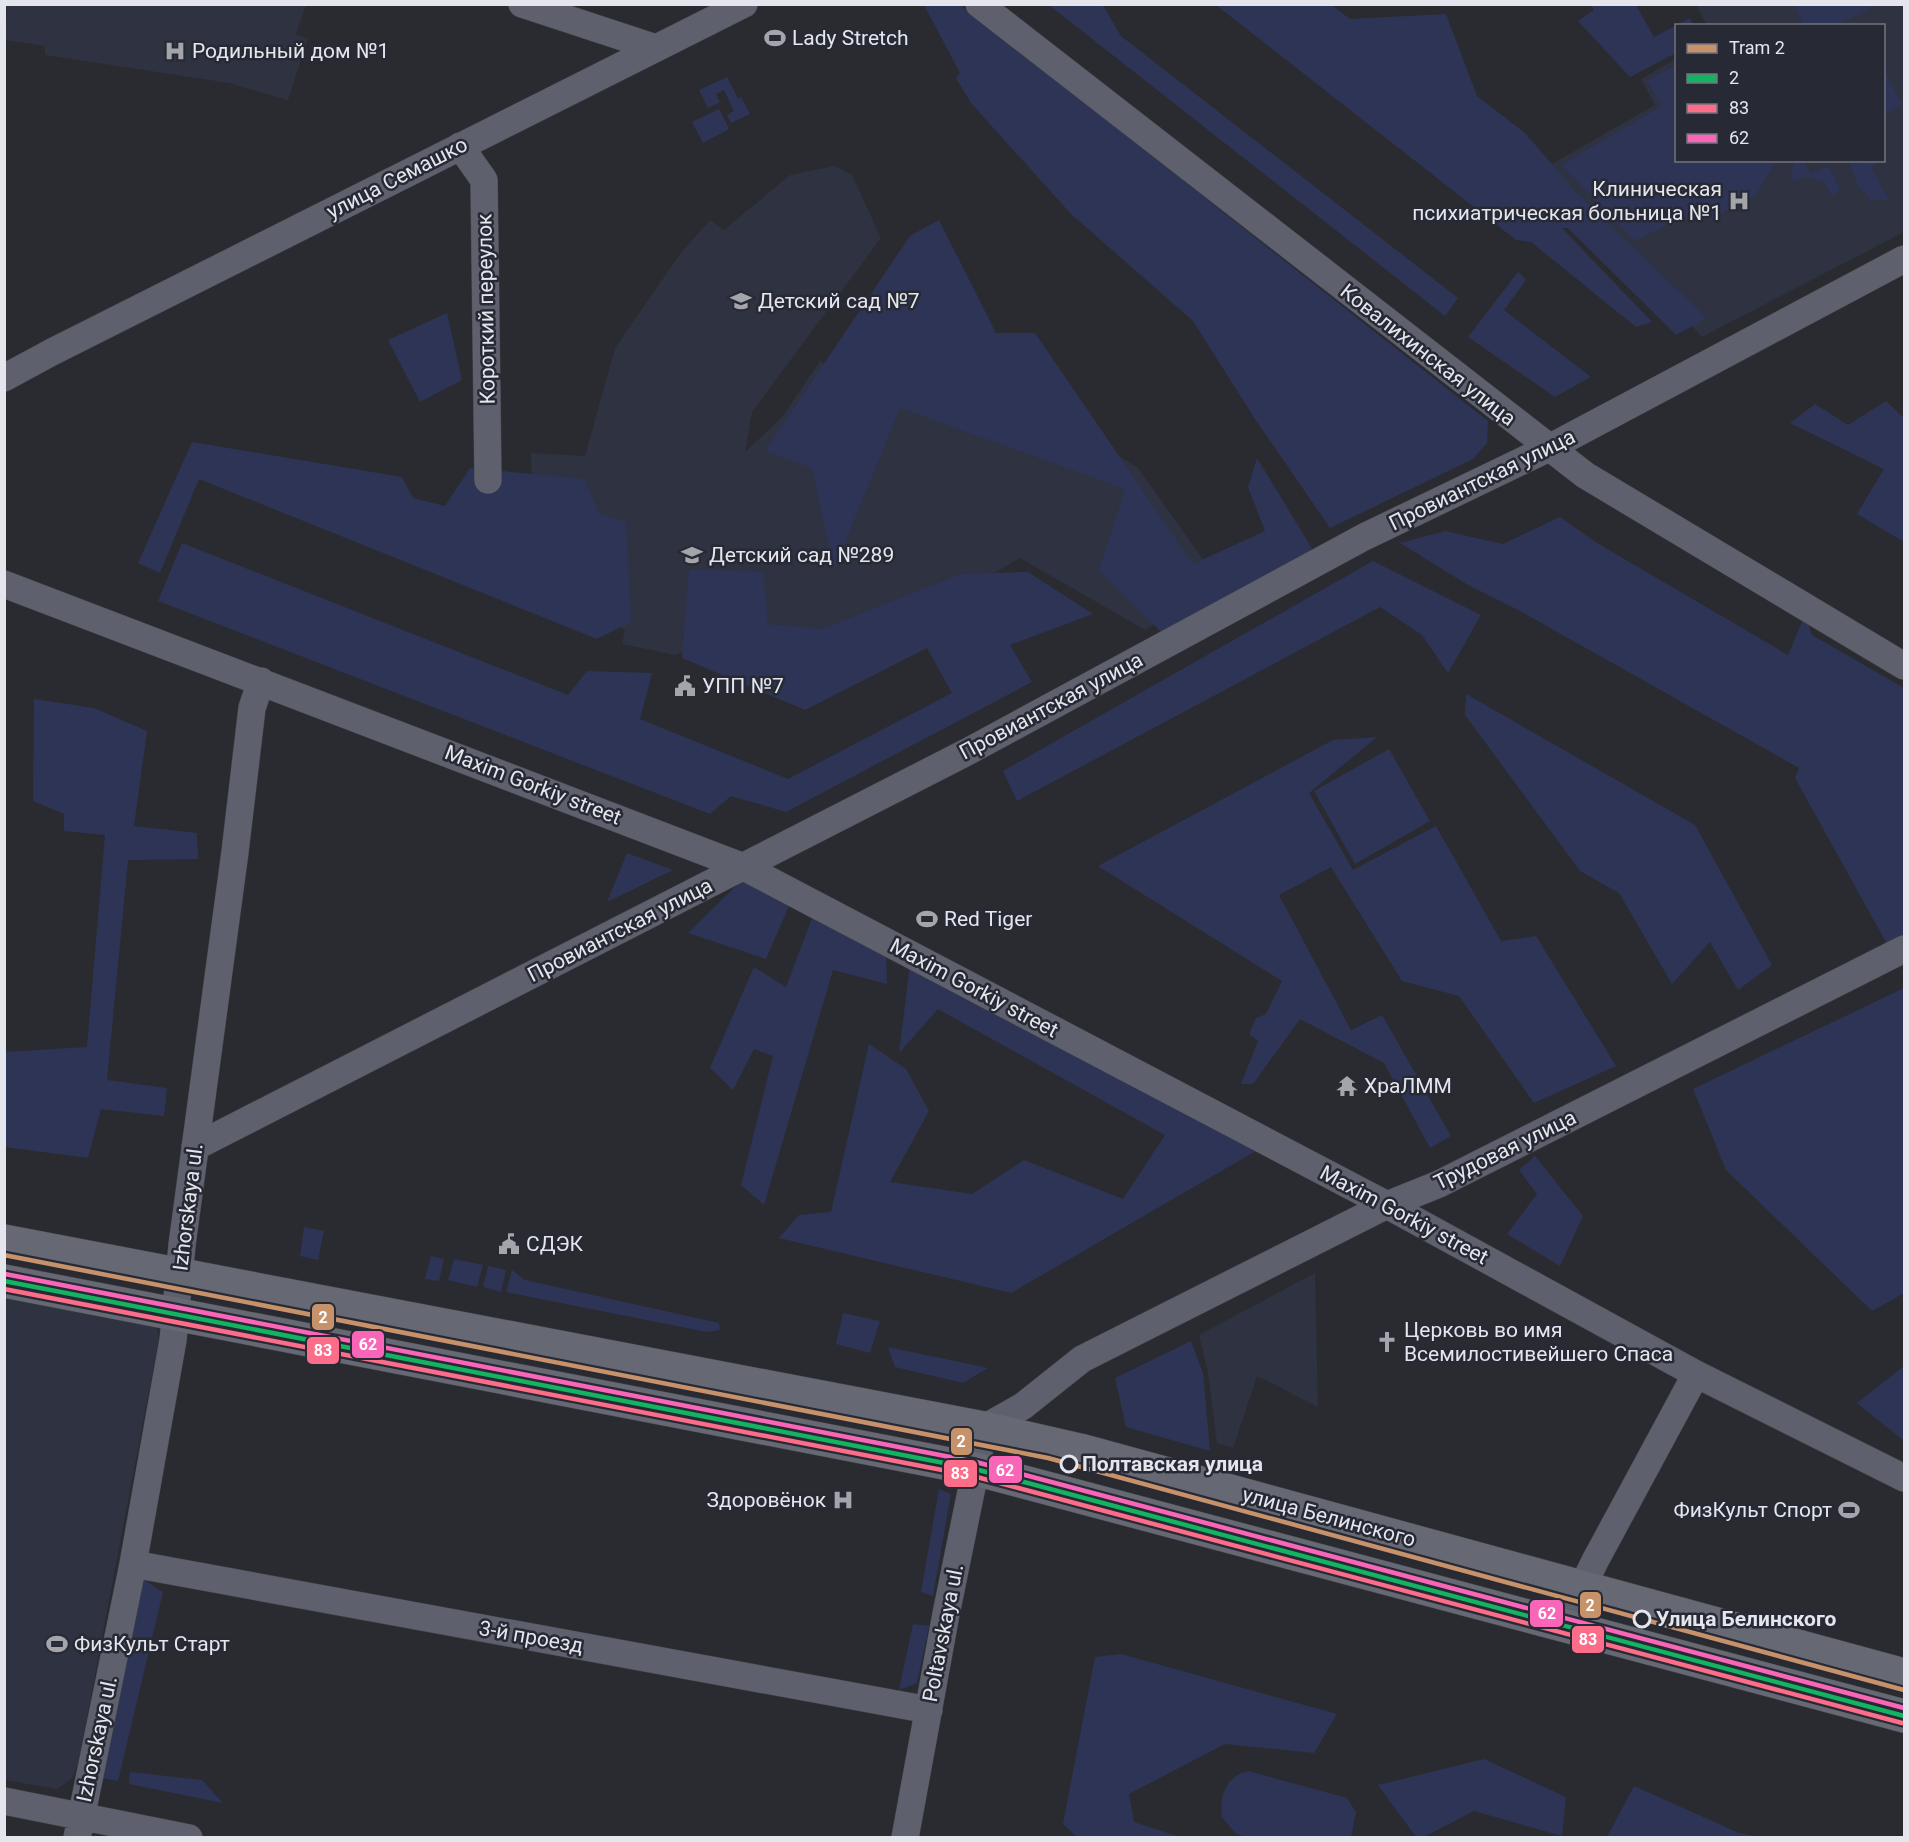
<svg xmlns="http://www.w3.org/2000/svg" width="1909" height="1842" font-family="Roboto,sans-serif">
<style>
.built{fill:#2e3241}
.green{fill:#2e3455}
.lines{fill:none;stroke-linecap:round;stroke-linejoin:round}
.minor-casing{stroke:#45464a;stroke-width:28}
.major-casing{stroke:#45464a;stroke-width:34}
.minor{stroke:#5e616d;stroke-width:27}
.major{stroke:#666974;stroke-width:33}
.bus-1-casing{stroke:#272a34;stroke-width:9}
.bus-2-casing{stroke:#272a34;stroke-width:9}
.bus-3-casing{stroke:#272a34;stroke-width:9}
.bus-1{stroke:#13b361;stroke-width:4.5}
.bus-2{stroke:#fb6d88;stroke-width:4.5}
.bus-3{stroke:#fa66b7;stroke-width:4.5}
.tram-1-casing{stroke:#272a34;stroke-width:9}
.tram-1{stroke:#c7916a;stroke-width:4.5}
.stop-dot{fill:#272a34;stroke:#e5e6ed;stroke-width:3}
.labels{text-anchor:middle;stroke-width:5;stroke-linejoin:round;paint-order:stroke}
.poi-label{font-size:21px;fill:#e5e6ed;stroke:#272a34;text-anchor:start}
.street-label{font-size:21px;fill:#e5e6ed;stroke:#272a34}
.stop-label{font-size:21px;font-weight:bold;fill:#e5e6ed;stroke:#272a34;text-anchor:start}
.line-badge{stroke:#272a34;stroke-width:2}
.badge-label{font-size:16px;text-anchor:middle;font-weight:bold;fill:#fff}
</style>
<rect width="100%" height="100%" fill="#2a2b31"/>
<path class="built" d="M7,5H306L296,34L308,39L288,100L229,83L45,55V46L5,40Z
M1696,5H1904V232L1702,337L1543,169L1655,105L1641,79L1676,59V160H1884V26L1707,25Z
M835,166L852,175L881,238L752,412L745,452L783,416L820,361L842,377L923,332L1138,468L1222,586L1145,630L1020,558L917,617L825,635L739,627L675,655L622,644L625,630L578,609L532,530L531,453L585,456L615,348L680,254L710,220L724,230L790,175Z
M1315,1273L1318,1407L1257,1376L1233,1448L1217,1443L1208,1372L1199,1335Z
M4,1288L156,1326L159,1338L78,1764L72,1778L57,1789L5,1780Z"/>
<path class="green" d="M924,5H960L1488,421L1487,443L1473,459L1330,528L1255,419L1193,321L1071,214L971,103L956,78L960,73Z
M1049,5H1103L1121,36L1458,298L1445,316Z
M1216,5H1332L1350,19L1446,14L1477,96L1525,133L1575,191L1707,318L1676,335L1568,228H1562L1652,322L1636,327L1531,242L1516,240Z
M1636,5L1654,37L1690,18L1693,25L1676,26V53L1630,77L1578,21L1594,10L1591,5Z
M1794,5H1877L1837,25H1804Z
M1676,65V160L1776,161L1755,196L1709,220L1693,212L1635,241L1561,165L1662,106L1647,81Z
M1884,70L1902,104L1884,114Z
M727,77L738,99L741,97L750,114L731,123L727,115L734,111L724,90L716,94L720,102L708,108L699,90Z
M719,109L729,129L703,143L692,122Z
M1794,160L1804,161L1811,174L1823,168H1830L1840,190L1832,196L1824,182L1808,177L1790,181Z
M1848,161H1875L1877,164L1871,167L1889,200H1871L1859,187Z
M939,220L996,333H1035L1193,564L1265,531L1248,487L1257,458L1316,555L1163,634L1099,570L1125,489L900,408L834,569L812,468L765,451L910,236Z
M1518,272L1526,280L1504,310L1591,377L1555,397L1468,337Z
M447,313L462,380L420,402L388,340Z
M1886,401L1904,418V542L1857,514L1884,469L1790,423L1815,404L1848,425Z
M192,442L402,477L413,498L445,506L470,468L585,479L599,513L626,522L631,622L597,639L199,479L160,573L138,563Z
M1560,517L1597,543L1788,655L1805,615L1812,635L1904,688V935L1887,944L1795,778L1799,768L1522,612L1468,585L1400,543L1445,531L1503,544Z
M182,543L568,695L587,671L652,673L640,719L788,779L952,693L927,648L805,710L682,658L689,569L763,572L768,624L822,629L961,574L1028,572L1093,614L1010,645L1032,682L786,812L731,796L710,814L158,601Z
M1373,561L1481,615L1448,673L1422,635L1380,607L1017,801L1003,771Z
M1466,694L1695,825L1772,965L1738,990L1710,942L1672,984L1619,893L1580,871L1465,715Z
M34,699L94,708L147,731L134,826L197,833L198,859L128,860L107,1080L167,1088L164,1116L101,1109L88,1158L5,1147V1052L87,1047L105,835L64,831V814L33,801Z
M1377,737L1309,793L1353,870L1436,826L1501,941L1536,936L1616,1066L1534,1103L1459,996L1402,981L1331,867L1279,895L1351,1030L1382,1015L1451,1136L1430,1148L1384,1063L1300,1019L1253,1084H1241L1258,1041L1249,1034L1256,1018L1266,1014L1282,981L1098,866L1333,740Z
M1389,749L1430,821L1355,864L1314,791Z
M627,853L673,870L607,902Z
M745,877L792,899L766,959L688,933Z
M814,913L886,952L887,984L833,970L764,1205L741,1185L773,1056L754,1049L733,1090L710,1068L754,967L786,987Z
M910,964L1261,1148L1011,1293L779,1238L799,1215L831,1212L869,1044L906,1069L929,1111L890,1182L972,1194L1024,1160L1123,1199L1165,1135L938,1009L899,1053Z
M1904,988V1293L1872,1311L1726,1170L1693,1089Z
M1535,1156L1583,1216L1560,1266L1507,1234L1537,1194L1519,1170Z
M304,1227L324,1231L318,1260L300,1256Z
M431,1256L444,1259L439,1281L425,1279Z
M454,1259L483,1265L477,1287L448,1280Z
M488,1266L506,1270L501,1292L483,1287Z
M512,1270L525,1280L719,1323L720,1330L707,1332L506,1292Z
M843,1313L880,1321L870,1353L836,1344Z
M1191,1341L1203,1373L1210,1451L1126,1427L1115,1378Z
M888,1347L988,1368L963,1383L895,1367Z
M1904,1366V1441L1857,1403Z
M939,1489L951,1494L933,1596L921,1592Z
M141,1578L163,1592L118,1781L101,1778Z
M913,1624L929,1626L917,1683L899,1690Z
M1121,1654L1337,1714L1314,1753L1225,1744L1129,1794L1134,1822L1180,1837H1077L1063,1824L1095,1657Z
M1484,1759L1566,1797L1562,1836L1474,1811L1424,1837H1416L1378,1785Z
M1248,1771L1347,1798L1356,1812L1351,1837L1251,1838L1236,1834L1222,1817C1219,1796 1226,1776 1248,1771Z
M130,1772L202,1780L223,1803L129,1784Z
M1634,1786L1739,1833L1761,1837H1607Z"/>
<g class="lines">
<defs>
<path id="minor" d="M522,4L656,48
M979,4L1585,475L1904,666
M460,146L484,180L488,480
M4,378L52,352L744,4
M4,584L744,867L1387,1205L1696,1374L1904,1478
M195,1147L967,752L1364,537L1549,448L1904,259
M133,1564L929,1710
M1563,1626L1595,1561L1696,1374
M4,1801L189,1838
M77,1838L133,1564L173,1340L182,1245L235,852L252,708L261,681
M905,1838L946,1614L984,1428L1023,1406L1082,1359L1387,1205L1439,1184L1904,949"/>
<path id="major" d="M4,1241L984,1428L1080,1450L1904,1675
M4,1281L975,1469L1904,1716"/>
</defs>
<use href="#minor" class="minor-casing"/>
<use href="#major" class="major-casing"/>
<use href="#minor" class="minor"/>
<use href="#major" class="major"/>
<defs>
<path id="bus-1" d="M4,1281L975,1469L1904,1716"/>
<path id="bus-2" d="M4,1289L973,1476L1902,1723"/>
<path id="bus-3" d="M5,1274L976,1462L1904,1708"/>
</defs>
<use href="#bus-1" class="bus-1-casing"/>
<use href="#bus-2" class="bus-2-casing"/>
<use href="#bus-3" class="bus-3-casing"/>
<use href="#bus-1" class="bus-1"/>
<use href="#bus-2" class="bus-2"/>
<use href="#bus-3" class="bus-3"/>
<defs>
<path id="tram-1" d="M4,1255L1048,1458L1904,1690"/>
</defs>
<use href="#tram-1" class="tram-1-casing"/>
<use href="#tram-1" class="tram-1"/>
</g>
<defs>
<symbol id="stadium-bare" viewBox="-9 -9 18 18"><path d="M0-5a6.5 5 0 1 0 0 10a6.5 5 0 1 0 0-10ZM-3.5-1.8h7v3.6h-7Z" fill="#a4a5ab" stroke="#272a34" stroke-width="2.5" paint-order="stroke"/></symbol>
<symbol id="hospital-bare" viewBox="-9 -9 18 18"><path d="M-5-5h3v3.5h4V-5h3V5h-3V1.5h-4V5h-3Z" fill="#a4a5ab" stroke="#272a34" stroke-width="2.5" paint-order="stroke"/></symbol>
<symbol id="school-bare" viewBox="-9 -9 18 18"><path d="M0-5L7-2L0 1L-7-2ZM-4 1L0 2.5L4 1V4Q0 6-4 4Z" fill="#a4a5ab" stroke="#272a34" stroke-width="2.5" paint-order="stroke"/></symbol>
<symbol id="civic-bare" viewBox="-9 -9 18 18"><path d="M-.6-6.5H3V-4.5H.6V-3L4-1V1h2V6H-6V1h2V-1L-.6-3ZM-1.2 2.5V6h2.4V2.5Z" fill="#a4a5ab" stroke="#272a34" stroke-width="2.5" paint-order="stroke"/></symbol>
<symbol id="temple-bare" viewBox="-9 -9 18 18"><path d="M0-6L5-2H3V0L6.5 2.5H4V6H1.5V3h-3V6H-4V2.5H-6.5L-3 0V-2H-5Z" fill="#a4a5ab" stroke="#272a34" stroke-width="2.5" paint-order="stroke"/></symbol>
<symbol id="church-bare" viewBox="-9 -9 18 18"><path d="M-1.2-6h2.4v3.5h3.3v2.4h-3.3V6h-2.4V-.1h-3.3v-2.4h3.3Z" fill="#a4a5ab" stroke="#272a34" stroke-width="2.5" paint-order="stroke"/></symbol>
</defs>
<g fill-rule="evenodd">
<use href="#stadium-bare" x="760" y="23" width="30" height="30"/>
<use href="#hospital-bare" x="160" y="36" width="30" height="30"/>
<use href="#hospital-bare" x="1724" y="186" width="30" height="30"/>
<use href="#school-bare" x="726" y="286" width="30" height="30"/>
<use href="#school-bare" x="677" y="540" width="30" height="30"/>
<use href="#civic-bare" x="670" y="671" width="30" height="30"/>
<use href="#stadium-bare" x="912" y="904" width="30" height="30"/>
<use href="#temple-bare" x="1332" y="1071" width="30" height="30"/>
<use href="#civic-bare" x="494" y="1229" width="30" height="30"/>
<use href="#church-bare" x="1372" y="1327" width="30" height="30"/>
<use href="#hospital-bare" x="828" y="1485" width="30" height="30"/>
<use href="#stadium-bare" x="1834" y="1495" width="30" height="30"/>
<use href="#stadium-bare" x="42" y="1629" width="30" height="30"/>
</g>
<g class="stop-dot">
<circle cx="1069" cy="1464" r="8"/>
<circle cx="1642" cy="1619" r="8"/>
</g>
<g class="labels">
<g class="poi-label">
<text x="792" y="45">Lady Stretch</text>
<text x="192" y="58">Родильный дом №1</text>
<text x="1722" y="196" text-anchor="end">Клиническая<tspan x="1722" dy="24">психиатрическая больница №1</tspan></text>
<text x="758" y="308">Детский сад №7</text>
<text x="709" y="562">Детский сад №289</text>
<text x="702" y="693">УПП №7</text>
<text x="944" y="926">Red Tiger</text>
<text x="1364" y="1093">ХраЛММ</text>
<text x="526" y="1251">СДЭК</text>
<text x="1404" y="1337">Церковь во имя<tspan x="1404" dy="24">Всемилостивейшего Спаса</tspan></text>
<text x="826" y="1507" text-anchor="end">Здоровёнок</text>
<text x="1832" y="1517" text-anchor="end">ФизКульт Спорт</text>
<text x="74" y="1651">ФизКульт Старт</text>
</g>
<g class="street-label">
<text transform="translate(397 178) rotate(-27)" y="7">улица Семашко</text>
<text transform="translate(486 309) rotate(-91)" y="7">Короткий переулок</text>
<text transform="translate(1428 355) rotate(38)" y="7">Ковалихинская улица</text>
<text transform="translate(1482 480) rotate(-26)" y="7">Провиантская улица</text>
<text transform="translate(1051 706) rotate(-28)" y="7">Провиантская улица</text>
<text transform="translate(533 785) rotate(21)" y="7">Maxim Gorkiy street</text>
<text transform="translate(620 930) rotate(-27)" y="7">Провиантская улица</text>
<text transform="translate(974 988) rotate(28)" y="7">Maxim Gorkiy street</text>
<text transform="translate(1505 1150) rotate(-26)" y="7">Трудовая улица</text>
<text transform="translate(188 1207) rotate(-83)" y="7">Izhorskaya ul.</text>
<text transform="translate(1404 1215) rotate(28)" y="7">Maxim Gorkiy street</text>
<text transform="translate(1329 1517) rotate(15)" y="7">улица Белинского</text>
<text transform="translate(943 1633) rotate(-79)" y="7">Poltavskaya ul.</text>
<text transform="translate(531 1637) rotate(10)" y="7">3-й проезд</text>
<text transform="translate(97 1739) rotate(-78)" y="7">Izhorskaya ul.</text>
</g>
<g class="stop-label">
<text x="1082" y="1471">Полтавская улица</text>
<text x="1656" y="1626">Улица Белинского</text>
</g>
</g>
<g class="line-badge">
<rect x="311" y="1303" width="24" height="28" rx="6" fill="#c7916a"/>
<rect x="351" y="1330" width="34" height="29" rx="6" fill="#fa66b7"/>
<rect x="306" y="1336" width="34" height="29" rx="6" fill="#fb6d88"/>
<rect x="950" y="1427" width="23" height="29" rx="6" fill="#c7916a"/>
<rect x="988" y="1455" width="35" height="29" rx="6" fill="#fa66b7"/>
<rect x="943" y="1459" width="35" height="29" rx="6" fill="#fb6d88"/>
<rect x="1579" y="1591" width="23" height="28" rx="6" fill="#c7916a"/>
<rect x="1529" y="1599" width="35" height="29" rx="6" fill="#fa66b7"/>
<rect x="1571" y="1625" width="34" height="29" rx="6" fill="#fb6d88"/>
</g>
<g class="badge-label">
<text x="323" y="1323">2</text>
<text x="368" y="1350">62</text>
<text x="323" y="1356">83</text>
<text x="961" y="1447">2</text>
<text x="1005" y="1476">62</text>
<text x="960" y="1479">83</text>
<text x="1590" y="1611">2</text>
<text x="1547" y="1619">62</text>
<text x="1588" y="1645">83</text>
</g>
<rect width="1909" height="1842" fill="none" stroke="#e5e6ed" stroke-width="12"/>
<rect x="1675" y="24" width="210" height="138" fill="#272a34" stroke="#73757e" stroke-width="1.5"/>
<rect x="1687" y="44" width="30" height="9" fill="#c7916a" stroke="#73757e" stroke-width="1.5"/>
<text x="1729" y="54" font-size="18" fill="#e5e6ed">Tram 2</text>
<rect x="1687" y="74" width="30" height="9" fill="#13b361" stroke="#73757e" stroke-width="1.5"/>
<text x="1729" y="84" font-size="18" fill="#e5e6ed">2</text>
<rect x="1687" y="104" width="30" height="9" fill="#fb6d88" stroke="#73757e" stroke-width="1.5"/>
<text x="1729" y="114" font-size="18" fill="#e5e6ed">83</text>
<rect x="1687" y="134" width="30" height="9" fill="#fa66b7" stroke="#73757e" stroke-width="1.5"/>
<text x="1729" y="144" font-size="18" fill="#e5e6ed">62</text>
</svg>
